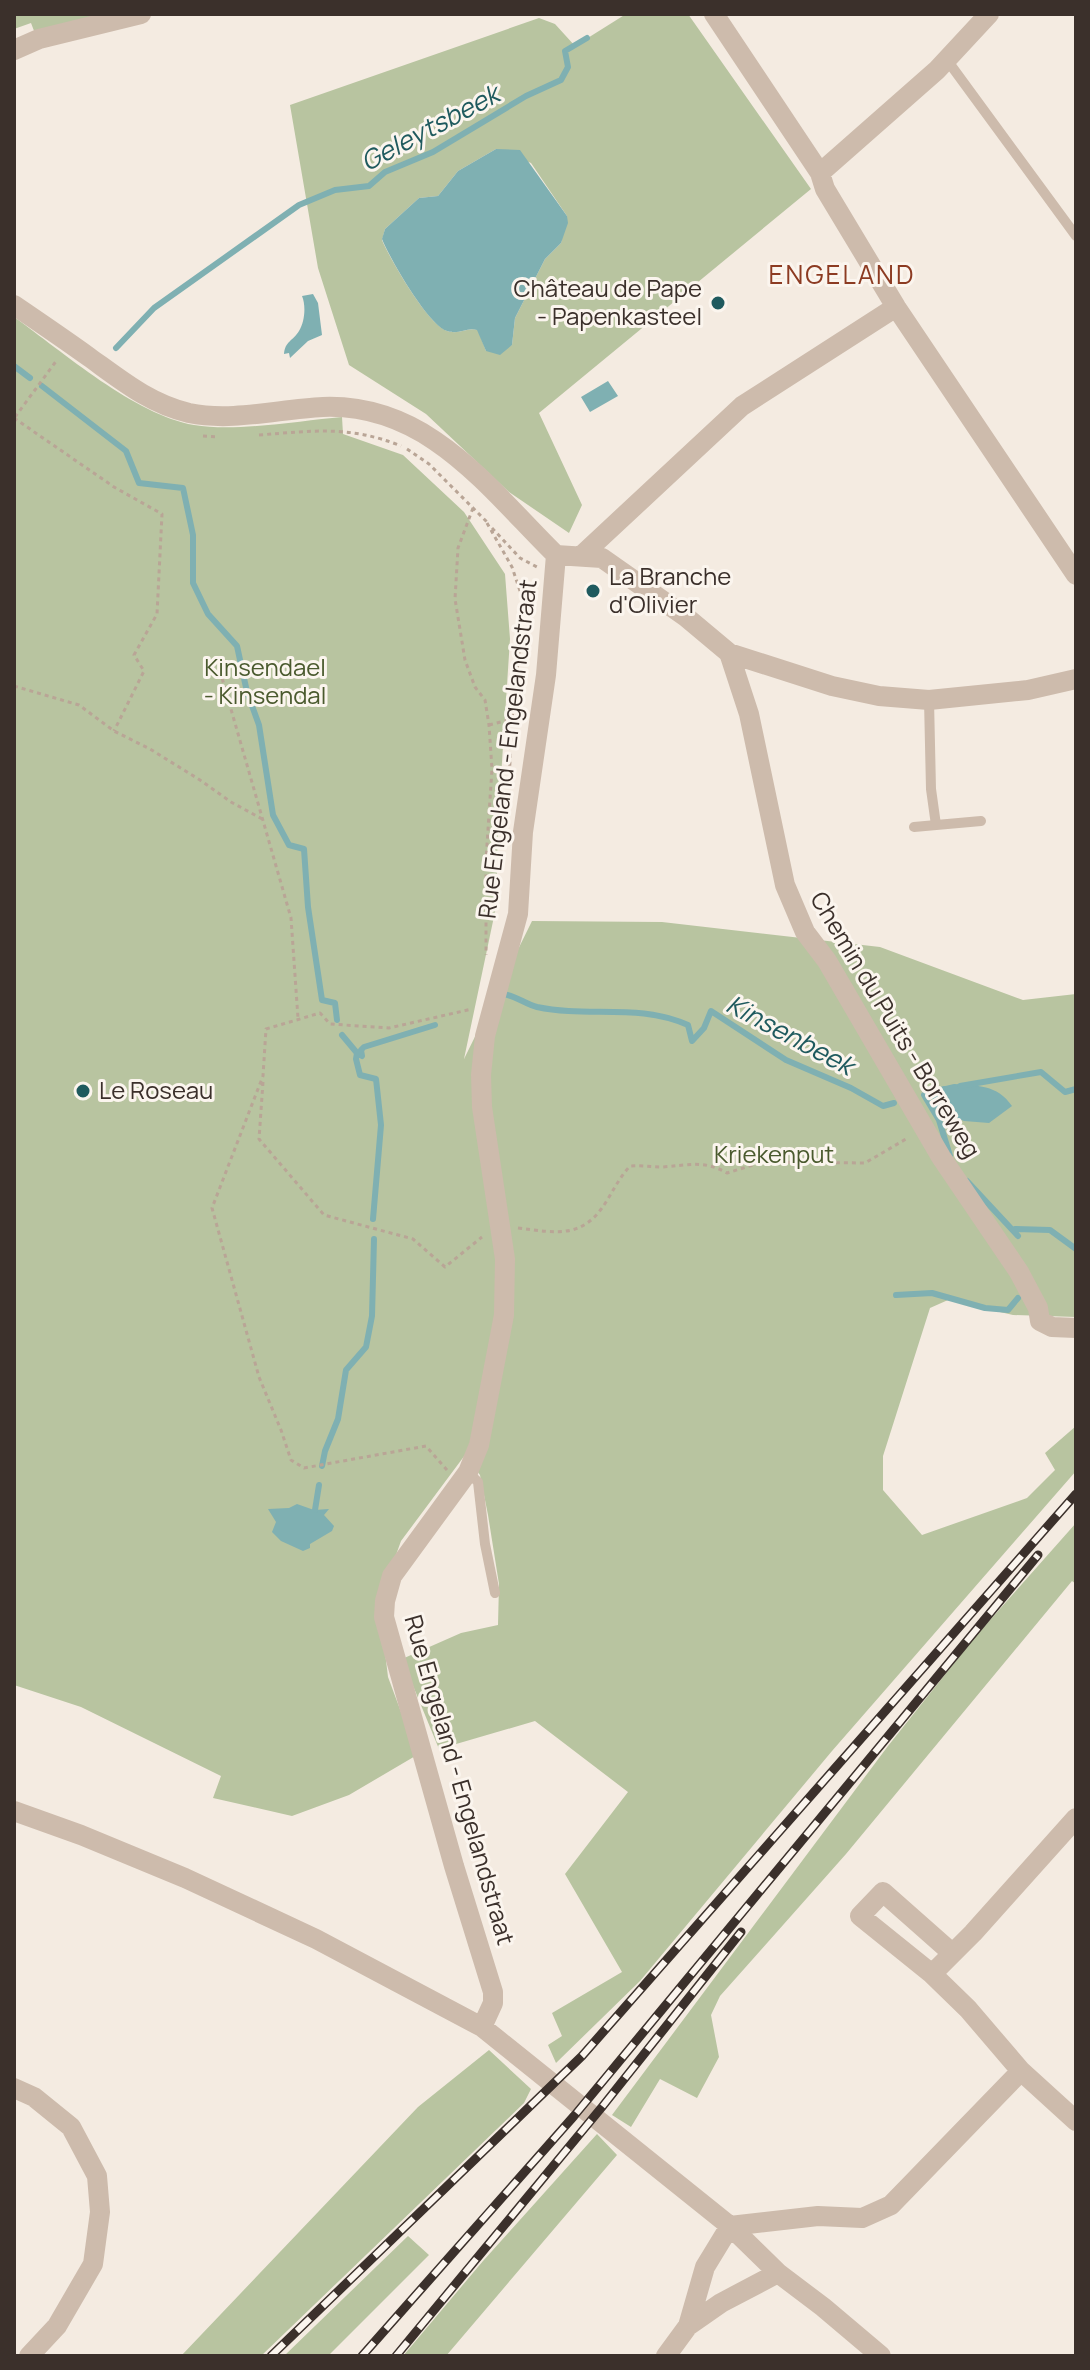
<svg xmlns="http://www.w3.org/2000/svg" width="1090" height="2370" font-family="Manrope,sans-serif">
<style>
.green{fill:#b8c4a0;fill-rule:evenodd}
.water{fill:#7fb0b2}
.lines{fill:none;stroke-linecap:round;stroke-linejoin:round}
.stream{stroke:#7fb0b2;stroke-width:6}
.path{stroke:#b9a596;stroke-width:3;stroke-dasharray:4 4;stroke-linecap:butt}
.service{stroke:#cdbbac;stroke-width:10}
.minor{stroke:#cdbbac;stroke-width:20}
.rail-casing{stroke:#3b302b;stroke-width:9}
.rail{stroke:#fbf5ee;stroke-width:6;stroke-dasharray:18;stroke-linecap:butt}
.poi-dot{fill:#1f5a5e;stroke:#fbf5ee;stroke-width:3}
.labels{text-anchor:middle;stroke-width:6;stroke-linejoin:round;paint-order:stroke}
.poi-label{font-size:24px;fill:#3b302b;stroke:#fbf5ee;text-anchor:start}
.park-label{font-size:24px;fill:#4a5a2e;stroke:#fbf5ee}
.street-label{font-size:24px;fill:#3b302b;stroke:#fbf5ee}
.water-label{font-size:26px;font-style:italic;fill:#1f5a5e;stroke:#fbf5ee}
.neighbourhood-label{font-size:26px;letter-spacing:2px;fill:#8c3b22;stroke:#fbf5ee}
</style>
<rect width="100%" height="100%" fill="#f4ebe1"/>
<path class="green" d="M21,14H122L36,36L31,23L14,29V16Z
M626,14H688L811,189L539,413L582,505L569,533L509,492L426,414L349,365L318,268L290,105L539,18L555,24L575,46ZM496,149L531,163L567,216L561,243L545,259L515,318L512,345L486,351L478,330C467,327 459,335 447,331C428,325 390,259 382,240L385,229L419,198L438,196L458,171Z
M14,317C63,352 135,415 194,425C236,432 298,421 342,417L343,434L403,455L464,512L505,574L510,639L498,823L496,907L464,1059L532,921L662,922L880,947L1023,1000L1076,994V1317L1013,1315L948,1300L930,1308L883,1456V1490L922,1535L1027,1498L1055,1470L1045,1453L1076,1426V1471L832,1751L640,1981L556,2063L548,2045L562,2036L552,2013L622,1972L565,1874L628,1792L535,1721L439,1749L402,1659L461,1633L498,1625L499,1584L488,1515L480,1475L465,1455L401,1541L379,1602L388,1677L417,1755L349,1795L292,1816L213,1798L221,1776L81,1707L14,1685Z
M1076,1523V1584L1072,1581L846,1854L720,1996L711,2015L719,2057L697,2098L660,2079L631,2127L612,2115L888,1746L975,1637Z
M489,2050L531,2089L524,2103L261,2356H181L418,2107Z
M597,2134L617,2155L446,2356H403L483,2261Z
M408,2236L429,2255L328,2356H284Z"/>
<path class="water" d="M496,149L520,150L567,216L568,223L561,243L545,259L515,318L512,345L500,355L486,351L477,330C467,327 459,335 447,331C428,325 390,259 382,239L385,229L419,198L438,196L458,171Z
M313,294L318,303L322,335L308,341L290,358L289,353L284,354C285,341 293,341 299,331C305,322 306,305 302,296Z
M608,381L618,396L590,412L581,397Z
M954,1084C977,1086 997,1084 1012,1106L989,1123L964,1121L936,1110L932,1098L941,1087Z
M297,1504L314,1510L329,1509L324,1515L334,1526L332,1531L310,1544V1548L303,1551L281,1541L272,1532L276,1522L268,1509L289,1508Z"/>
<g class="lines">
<path class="stream" d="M116,348L154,308L299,205L335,190L369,186L385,172L433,152L526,96L561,80L568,67L565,51L587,38
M14,366L30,378
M42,386L126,451L139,483L183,488L193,535V583L208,614L237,646L247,692L259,725L273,815L289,845L304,849L308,907L322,1000L335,1003L337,1020
M502,994C515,995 525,1004 537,1007C588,1018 638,1003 688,1025L692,1041L704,1028L711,1011L786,1060L851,1088L883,1106L894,1103
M342,1035L357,1053L356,1059L360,1075L376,1079L381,1125L373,1219
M357,1053L362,1056L361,1050L364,1047L435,1025
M960,1086L1041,1072L1065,1092L1076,1089
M945,1089L924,1095L939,1120L950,1156
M967,1181L1018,1236
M1015,1229L1050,1230L1076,1249
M896,1295L932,1293L985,1308L1008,1310L1018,1298
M322,1466L325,1451L338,1419L346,1370L366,1347L372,1316L374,1239
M315,1510L319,1485"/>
<path class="path" d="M15,417L57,360
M14,418L114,487L162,514L157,614L134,655L144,671L114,731
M259,435C313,431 349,425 401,446
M203,436L219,437
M407,449L429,464L487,522
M473,508L458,548L455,599L465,660L475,687L485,700L489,725L492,769L486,860V955
M487,523L512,567L524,603L512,719L509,782
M492,528L520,558L537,567
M220,671L291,918L298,1018
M14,686L79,705L114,731L150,749L200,780L231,802L264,820
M489,725L512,719
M263,1082L259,1139L324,1215L413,1239L445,1267L482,1237
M518,1228C557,1233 583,1239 606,1202C614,1189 620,1177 630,1166C642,1165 652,1167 663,1167C688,1165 705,1160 727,1173L763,1162L865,1163L906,1139
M447,1470L426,1446L304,1468L291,1460L281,1430L259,1377L212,1208L263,1076L266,1029L320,1013L330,1024L389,1028L472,1009"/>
<path class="service" d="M947,60L1076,236
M929,700L931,789L936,825
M914,827L981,821
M468,1472L478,1482L485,1544L495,1593"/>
<path class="minor" d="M714,14L820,173L825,189L896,307L1076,575
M14,50L39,39L141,14
M820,173L937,70L989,14
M14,305C39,322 64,339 89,357C121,380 150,404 189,413C233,422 279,409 323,407C428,403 488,488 556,555
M556,555L602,558L686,617L729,653L832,686L879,696L929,700L1028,690L1076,679
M581,556L742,406L896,307
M729,653L749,714L785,885L805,932L827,961L941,1157L1019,1272L1038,1308L1040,1321L1052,1327L1076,1328
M14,1811L81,1835L185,1878L316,1939L482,2027L730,2226L818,2216L862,2218L891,2205L1021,2071L1076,2121
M932,1974L860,1916L883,1892L952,1953
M482,2027L493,2003V1992L454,1866L384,1617L385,1601L392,1576L468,1472L479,1445L504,1315L505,1259L482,1107L481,1075L485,1036L518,914L523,832L546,675L556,555
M1021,2071L968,2009L932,1974L973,1933L1076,1818
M14,2088L34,2097L71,2127L97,2176L100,2212L93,2264L57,2326L29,2356
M688,2326L705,2267L730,2226L778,2273L823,2307L881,2356
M666,2356L688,2326L721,2303L778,2273"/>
<defs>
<path id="rail" d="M271,2356L582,2056L1076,1494
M362,2356L574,2116L1038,1555
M396,2356L602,2107L741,1932"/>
</defs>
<use href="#rail" class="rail-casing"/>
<use href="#rail" class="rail"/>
</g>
<g class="poi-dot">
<circle cx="718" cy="303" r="8"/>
<circle cx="593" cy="591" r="8"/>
<circle cx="83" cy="1091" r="8"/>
</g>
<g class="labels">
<g class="poi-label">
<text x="702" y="297" text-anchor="end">Château de Pape<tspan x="702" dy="28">- Papenkasteel</tspan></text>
<text x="609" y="585">La Branche<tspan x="609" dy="28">d'Olivier</tspan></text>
<text x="99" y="1099">Le Roseau</text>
</g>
<g class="park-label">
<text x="265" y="676">Kinsendael<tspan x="265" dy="28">- Kinsendal</tspan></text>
<text x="774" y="1163">Kriekenput</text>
</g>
<g class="street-label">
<text transform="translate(508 749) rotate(-83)" y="8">Rue Engeland - Engelandstraat</text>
<text transform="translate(895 1025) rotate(59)" y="8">Chemin du Puits - Borreweg</text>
<text transform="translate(459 1780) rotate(74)" y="8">Rue Engeland - Engelandstraat</text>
</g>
<g class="water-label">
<text transform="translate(430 128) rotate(-28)" y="9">Geleytsbeek</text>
<text transform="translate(790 1035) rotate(28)" y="9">Kinsenbeek</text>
</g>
<g class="neighbourhood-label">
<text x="842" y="284">ENGELAND</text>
</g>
</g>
<rect width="1090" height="2370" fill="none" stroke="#3b302b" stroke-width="32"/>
</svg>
